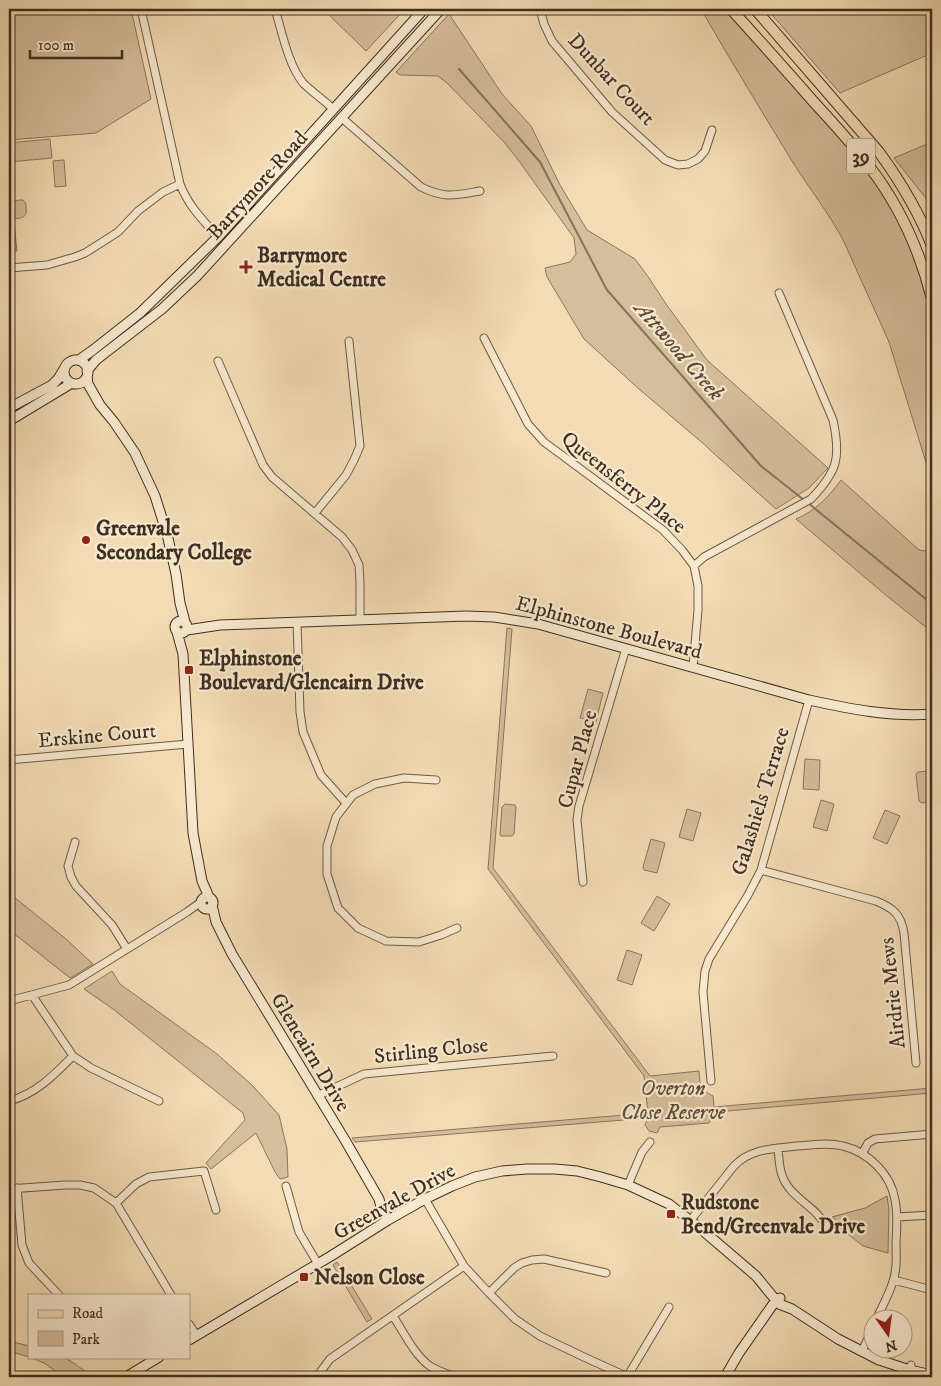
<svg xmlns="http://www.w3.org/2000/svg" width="941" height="1386" font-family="'IM FELL DW Pica',serif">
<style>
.green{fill:#d5be9b;stroke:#8a765e}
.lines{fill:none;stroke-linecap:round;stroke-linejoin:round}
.stream{stroke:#87735b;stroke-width:2}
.street-casing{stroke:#6d5a46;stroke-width:9}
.secondary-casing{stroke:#402e21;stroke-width:11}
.primary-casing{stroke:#402e21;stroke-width:12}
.street{stroke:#f7e8ce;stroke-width:7}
.secondary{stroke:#f7e8ce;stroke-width:9}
.primary{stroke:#f3dcb4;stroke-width:10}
.poi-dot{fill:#8f2418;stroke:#f7e8ce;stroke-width:2}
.labels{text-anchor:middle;stroke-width:4.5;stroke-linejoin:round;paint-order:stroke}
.shield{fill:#f7e8ce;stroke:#765;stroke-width:1}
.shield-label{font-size:20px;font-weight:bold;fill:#402e21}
.street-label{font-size:21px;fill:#402e21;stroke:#f7e8ce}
.poi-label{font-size:21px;font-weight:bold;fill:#402e21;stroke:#f7e8ce;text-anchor:start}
.park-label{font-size:21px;font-style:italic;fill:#5e4b39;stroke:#f7e8ce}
.water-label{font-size:22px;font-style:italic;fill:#5e4b39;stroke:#f7e8ce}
</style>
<rect width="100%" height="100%" fill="#f3dcb4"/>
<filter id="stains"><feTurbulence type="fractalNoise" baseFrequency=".004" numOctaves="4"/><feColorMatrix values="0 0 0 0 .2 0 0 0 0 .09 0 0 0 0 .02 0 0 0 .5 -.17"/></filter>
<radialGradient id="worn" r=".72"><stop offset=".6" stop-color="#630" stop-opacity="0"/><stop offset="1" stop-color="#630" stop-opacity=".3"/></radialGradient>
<path class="green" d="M9,9H131L151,99L96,133L9,140Z
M327,9H405L366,51L324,10Z
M701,9H725L861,162L893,209L906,236L919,268L932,320V482L889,342L844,242C829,213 809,188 792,161C761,110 730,60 701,9Z
M767,9H932V53L840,93Z
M449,14L502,94L531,126L560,185L587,230L635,259L649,278L666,304L707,360L828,468L809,488L776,509L710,450L705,445L639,389L584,339L547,277L545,268L570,262L576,254L574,238L519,161L504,142L448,84L438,76L400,75L396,72Z
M50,139L52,158L9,162V143Z
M932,142V206L894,158Z
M64,160L66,186L55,187L53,161Z
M21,200H23C26,204 26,202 26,208C28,220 18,218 9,219V201Z
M9,223H14L17,251H9Z
M841,480L919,550L932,552V632L887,596L796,519C815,511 829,497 841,480Z
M507,628L512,629L493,868L650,1076L699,1071C700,1085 700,1089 713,1096L714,1107L932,1088V1093L716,1112L709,1123L660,1127L657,1133L649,1131L645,1125L648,1118L355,1142L352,1138L648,1113L644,1076L488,869Z
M588,689L603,693L596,722L580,718Z
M805,759L820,760L819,790L803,789Z
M929,771L931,772L932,801L922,803L919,801L916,774L918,772Z
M821,800L834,804L827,831L813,827Z
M505,804L515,805L516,807L514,834L512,836H501L500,834L502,807Z
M687,809L701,813L693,841L679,837Z
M885,810L900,816L887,844L873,838Z
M651,839L665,843L657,873L644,870L643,867Z
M9,893L66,939L93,964L70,978L17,936L9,934Z
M657,896L670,904L654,931L641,923Z
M627,950L642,955L632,985L617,980Z
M112,971L120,984L217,1054L253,1086L279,1115L287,1149L288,1177L280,1179L275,1172L256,1133L211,1169L206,1163L245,1120L243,1113L113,1009L84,989Z
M887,1196L889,1210L888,1253L863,1246L839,1227L837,1221L832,1217L865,1208Z
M337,1262L372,1319L367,1322L333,1265Z
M9,1341L29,1346V1357L9,1351Z
M29,1357H64L75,1364L93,1377H64L44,1363Z"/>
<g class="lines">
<path class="stream" d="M459,69L540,162L607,290L761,466L804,500
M808,503L932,604"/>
<defs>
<path id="street" d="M141,9L180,184C189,207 202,219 218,237
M275,9C282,32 288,64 303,83C312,92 324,100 333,109
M540,9L544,24L552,41L612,112L665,160L678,165L688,164L698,159L705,151L712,130
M342,118L421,187C445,199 456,195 480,191
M9,268L47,265L75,257L85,253L118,232L138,211L163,192L180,184
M484,338L528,424L544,442L663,530L682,550L694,566L698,586V610L693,667
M218,361L263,465L272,477L342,537L352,550L359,565L360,581V620
M315,513L346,475L354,460L360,446L349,341
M694,566L704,557L811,499C838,471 841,457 833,420L779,293
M297,622L300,712L303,732L321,775L346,803
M9,760L188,744
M436,780L404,778L375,784L353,795L336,817L327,846V874L338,908L358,928L386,941L419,942L441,935L457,928
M75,842L68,866L71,877L76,886L112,925L127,949
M761,870L876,901C893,908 901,914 904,933L916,1063
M583,882L577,820L579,806L626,648
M32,995L73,1056L91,1068L159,1101
M9,1001L69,985L187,912L201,902
M711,1081L703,992L705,971L709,959L748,895L761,870L809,700
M317,1096L364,1074L553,1056
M9,1101C36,1094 54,1075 73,1056
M778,1148C779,1157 779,1167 782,1175C790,1199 817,1206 827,1228
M862,1154L868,1143L875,1139L932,1134
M628,1185L642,1152L650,1142
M286,1186L299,1232L318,1264
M17,1188L22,1245L29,1263L59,1295
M9,1189L65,1185H80L94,1188L116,1203L171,1295
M425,1199L464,1266L489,1293L515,1319L540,1336L586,1358L628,1377
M116,1203L136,1184L149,1177L204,1171L216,1210
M897,1217L932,1215
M690,1221L734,1166C751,1148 774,1149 797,1146C812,1145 828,1142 843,1146C868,1152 891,1174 895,1200C898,1214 897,1228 896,1242C896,1252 897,1263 895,1273C893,1288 883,1304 877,1318
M894,1280L932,1290
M489,1293L514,1268L522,1263L532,1260L544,1259L606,1273
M393,1316C403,1331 415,1356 430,1366C438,1371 447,1374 456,1377
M189,1324L196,1335
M862,1351L874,1326
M319,1377L321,1371L330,1359L464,1266
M627,1377L669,1307
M908,1377L911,1365"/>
<path id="secondary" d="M79,360L93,350L140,313L218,237L424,9
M64 372a12 12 0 1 1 24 0a12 12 0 1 1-24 0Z
M87,371L96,360L162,309L197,276L441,9
M87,376L88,384L100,405L114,422L135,453L155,496L167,534L176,574L180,603L185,622
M9,408L52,385L58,379L64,369
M9,421L72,383
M175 627a6 6 0 1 1 12 0a6 6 0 1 1-12 0Z
M187,630L220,625L466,616L494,617L538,624L809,700C850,709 890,717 932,714
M177,632L183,654L193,833L202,881L209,897
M201 903a6 6 0 1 1 12 0a6 6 0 1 1-12 0Z
M212,905L216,922L232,954L345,1140L379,1199L381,1207L388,1220
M189,1340L331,1256L388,1220L425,1199L452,1186L475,1177L502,1171L527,1169H555L577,1171L601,1177L628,1185L669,1204L701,1229L756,1276L779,1304L792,1309L838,1339L879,1360L910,1370L932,1375
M126,1377L159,1357
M725,1377L739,1353L776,1300L780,1298"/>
<path id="primary" d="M731,9C758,39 785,69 812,100C831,121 852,143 869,166C899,205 920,251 932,299
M755,9L879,152C900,181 919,212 932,246"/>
</defs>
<use href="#street" class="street-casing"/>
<use href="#secondary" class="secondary-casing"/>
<use href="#primary" class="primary-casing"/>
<use href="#street" class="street"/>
<use href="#secondary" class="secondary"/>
<use href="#primary" class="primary"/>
</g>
<g class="poi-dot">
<path d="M243.5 259.5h5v5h5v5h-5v5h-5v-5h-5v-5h5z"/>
<circle cx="86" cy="540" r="5"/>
<rect x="184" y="665" width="10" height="10" rx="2.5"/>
<rect x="666" y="1209" width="10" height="10" rx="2.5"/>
<rect x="299" y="1272" width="10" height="10" rx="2.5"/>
</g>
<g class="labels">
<rect class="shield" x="847" y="138.5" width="28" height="35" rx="4"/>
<g class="shield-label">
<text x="861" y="163">39</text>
</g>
<g class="street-label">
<text transform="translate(612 79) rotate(47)" y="7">Dunbar Court</text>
<text transform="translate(257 185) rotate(-48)" y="7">Barrymore Road</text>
<text transform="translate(624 482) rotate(38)" y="7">Queensferry Place</text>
<text transform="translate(609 627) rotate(15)" y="7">Elphinstone Boulevard</text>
<text transform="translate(97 735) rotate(-5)" y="7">Erskine Court</text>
<text transform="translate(577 759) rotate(-75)" y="7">Cupar Place</text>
<text transform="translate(760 801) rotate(-73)" y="7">Galashiels Terrace</text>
<text transform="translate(892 993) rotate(-96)" y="7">Airdrie Mews</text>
<text transform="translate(431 1050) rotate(-6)" y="7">Stirling Close</text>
<text transform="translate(311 1052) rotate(59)" y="7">Glencairn Drive</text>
<text transform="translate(394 1201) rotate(-29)" y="7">Greenvale Drive</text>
</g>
<g class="poi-label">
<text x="257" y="262">Barrymore<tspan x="257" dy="24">Medical Centre</tspan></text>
<text x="96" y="535">Greenvale<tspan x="96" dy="24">Secondary College</tspan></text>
<text x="199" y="665">Elphinstone<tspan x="199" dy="24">Boulevard/Glencairn Drive</tspan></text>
<text x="681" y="1209">Rudstone<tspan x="681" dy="24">Bend/Greenvale Drive</tspan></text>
<text x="314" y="1284">Nelson Close</text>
</g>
<g class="park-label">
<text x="673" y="1095">Overton<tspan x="673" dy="24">Close Reserve</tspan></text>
</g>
<g class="water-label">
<text transform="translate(680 350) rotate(49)" y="8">Attwood Creek</text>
</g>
</g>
<rect width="941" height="1386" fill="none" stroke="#f3dcb4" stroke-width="30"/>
<rect x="10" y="10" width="921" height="1366" fill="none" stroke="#402e21" stroke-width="2.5"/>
<rect x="15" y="15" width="911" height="1356" fill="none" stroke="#402e21"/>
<rect x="28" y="1294" width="162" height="65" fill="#f7e8ce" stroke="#ae9e89"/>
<rect x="38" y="1310" width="25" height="8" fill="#f3dcb4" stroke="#ae9e89"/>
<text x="72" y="1318" font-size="15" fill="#402e21">Road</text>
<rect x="38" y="1331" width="25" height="15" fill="#d5be9b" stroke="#ae9e89"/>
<text x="72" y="1344" font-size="15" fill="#402e21">Park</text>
<g transform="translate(888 1334) rotate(166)"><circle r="24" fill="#f7e8ce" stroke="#ae9e89"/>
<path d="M0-4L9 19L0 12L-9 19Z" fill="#8f2418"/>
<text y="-8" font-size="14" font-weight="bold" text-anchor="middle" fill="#402e21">N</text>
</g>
<path d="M30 50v8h92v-8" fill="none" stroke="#402e21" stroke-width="2.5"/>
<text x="38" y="50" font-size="15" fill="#402e21" stroke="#f7e8ce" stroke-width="4" paint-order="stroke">100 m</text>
<rect width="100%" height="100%" filter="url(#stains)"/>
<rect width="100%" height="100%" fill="url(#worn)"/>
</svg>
